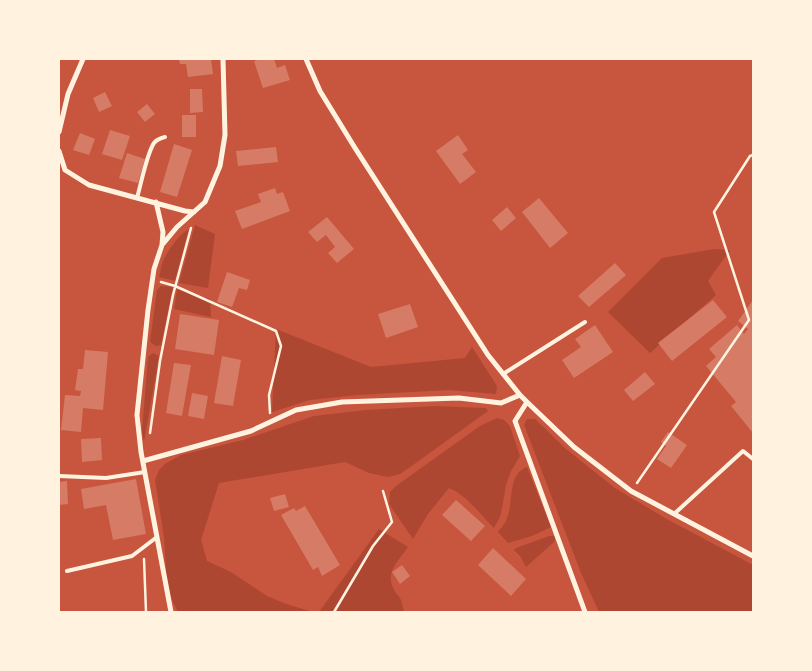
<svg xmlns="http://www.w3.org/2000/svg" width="812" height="671" font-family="Jost,sans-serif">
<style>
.green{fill:#ae4732}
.building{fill:#d67c66}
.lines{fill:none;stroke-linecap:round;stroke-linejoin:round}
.path{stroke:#fff3e0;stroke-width:2.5}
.service{stroke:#fff3e0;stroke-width:4}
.minor{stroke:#fff3e0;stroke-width:5}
</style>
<rect width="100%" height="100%" fill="#c8553d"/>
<path class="green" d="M195,225L215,234L208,288L179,283Z
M189,229L175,281L159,277C161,271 161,265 163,261C169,249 178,235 189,229Z
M714,249L730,250L708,281L716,295L650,353L608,312L662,258Z
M161,286L173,287L161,345L156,346L150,342L157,290Z
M177,289L210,299L211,317L174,309Z
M276,329L371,367L465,358L472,347L497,386L496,394L448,390L358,395L310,400L272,412Z
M153,353L159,356L144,442L142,432L148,357Z
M435,406L486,408L488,411L413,465L400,474L388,477L369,473L345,462L219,483L201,540L207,561L231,572L267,596L286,604L313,612H178L172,600L166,573L164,537L155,480L159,470L165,464L181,455L243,440L314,416L366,410Z
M497,418L504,420L510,426L520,456L511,471L506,485L502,508L500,517L494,528C483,517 464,493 449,488L428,514L413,539L389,504L390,492L396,486L480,426Z
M527,419H535L566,449L615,488L665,518L753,565V612H599L581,573L524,425Z
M527,467L551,527L532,536L508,543L498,532C501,528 506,523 507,518C514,502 507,474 527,467Z
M379,529L408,547C397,563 383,574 396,593C399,598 398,594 401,600C402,603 403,608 404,611L403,612H319Z
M549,536H554L555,538L554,542L526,567L520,556L514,550L516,548Z"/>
<path class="building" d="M179,59H211L213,74L188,77L186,64H180Z
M261,59H274L277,68L285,65L290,80L263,88L254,61Z
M190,89H202L203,112L190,113Z
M105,92L112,106L99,112L93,98Z
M147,104L155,114L145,122L137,112Z
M182,115H196V137H182Z
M110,130L130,136L122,160L102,154Z
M80,133L95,139L89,155L73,150Z
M458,135L468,150L462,154L476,172L460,184L436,151Z
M174,144L192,150L177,197L160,192Z
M276,147L278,162L238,166L236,151Z
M127,153L145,159L138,183L119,178Z
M275,188L277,194L283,192L290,211L242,229L235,211L261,202L258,194Z
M539,198L568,233L550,248L522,212Z
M507,207L516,218L501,231L492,220Z
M327,217L354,249L337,263L328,253L335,247L326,235L317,242L308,232Z
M615,263L626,275L589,307L578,296Z
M227,272L250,280L247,290L239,288L232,307L217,302Z
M713,300L727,317L672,361L658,343Z
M753,300V433L731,406L736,402L706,366L716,357L709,349L737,325L744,334L748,329L738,321Z
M410,304L418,327L386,338L378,314Z
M180,314L219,320L214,355L175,349Z
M595,325L613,352L574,378L562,360L581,347L575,339Z
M85,350L108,352L103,410L83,408L81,432L61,430L65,395L80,396L81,391L75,390L78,369H83Z
M222,356L241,360L233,406L214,403Z
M174,363L191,365L182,416L166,413Z
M645,372L655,384L633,401L624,390Z
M192,393L208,396L204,419L188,416Z
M668,432L687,445L671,468L657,459L666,446L661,442Z
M101,438L102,460L82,462L81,439Z
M136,479L146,534L113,540L106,505L84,509L81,489Z
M67,481L68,504L59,505V482Z
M285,494L289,507L274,511L270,498Z
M456,500L485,526L471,541L442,515Z
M305,506L340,565L322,576L318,567L313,570L281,515L294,508L296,511Z
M493,548L526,579L511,596L478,565Z
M402,565L410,576L400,584L392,572Z"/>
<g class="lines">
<path class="path" d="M161,282L175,286L276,331L281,346L269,395L270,413
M150,433L160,361L173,295L191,228
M637,483L749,320L714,212L750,156L753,155
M144,559L146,612
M334,612L373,546L392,522L383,491"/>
<path class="service" d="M137,198C141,184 147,153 154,143C157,139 161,138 165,137
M503,374L585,322
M59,476L106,478L145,472
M674,514L743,451L753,459
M67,571L132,556L157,537"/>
<path class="minor" d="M306,59L320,91L355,148L488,355L520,395L527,402L515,421L585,612
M59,132L68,94L83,59
M59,151L65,170L89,185L185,211L194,212
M156,202L163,232L162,245
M527,402L574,447L631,491L753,556
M143,461L251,431L296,410L342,402L459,398L501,403L520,395
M171,612L141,452L137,415L148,310L154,269L162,245L177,227L205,202L220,166L225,135L223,59"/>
</g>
<rect width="812" height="671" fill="none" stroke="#fff3e0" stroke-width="120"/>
</svg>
